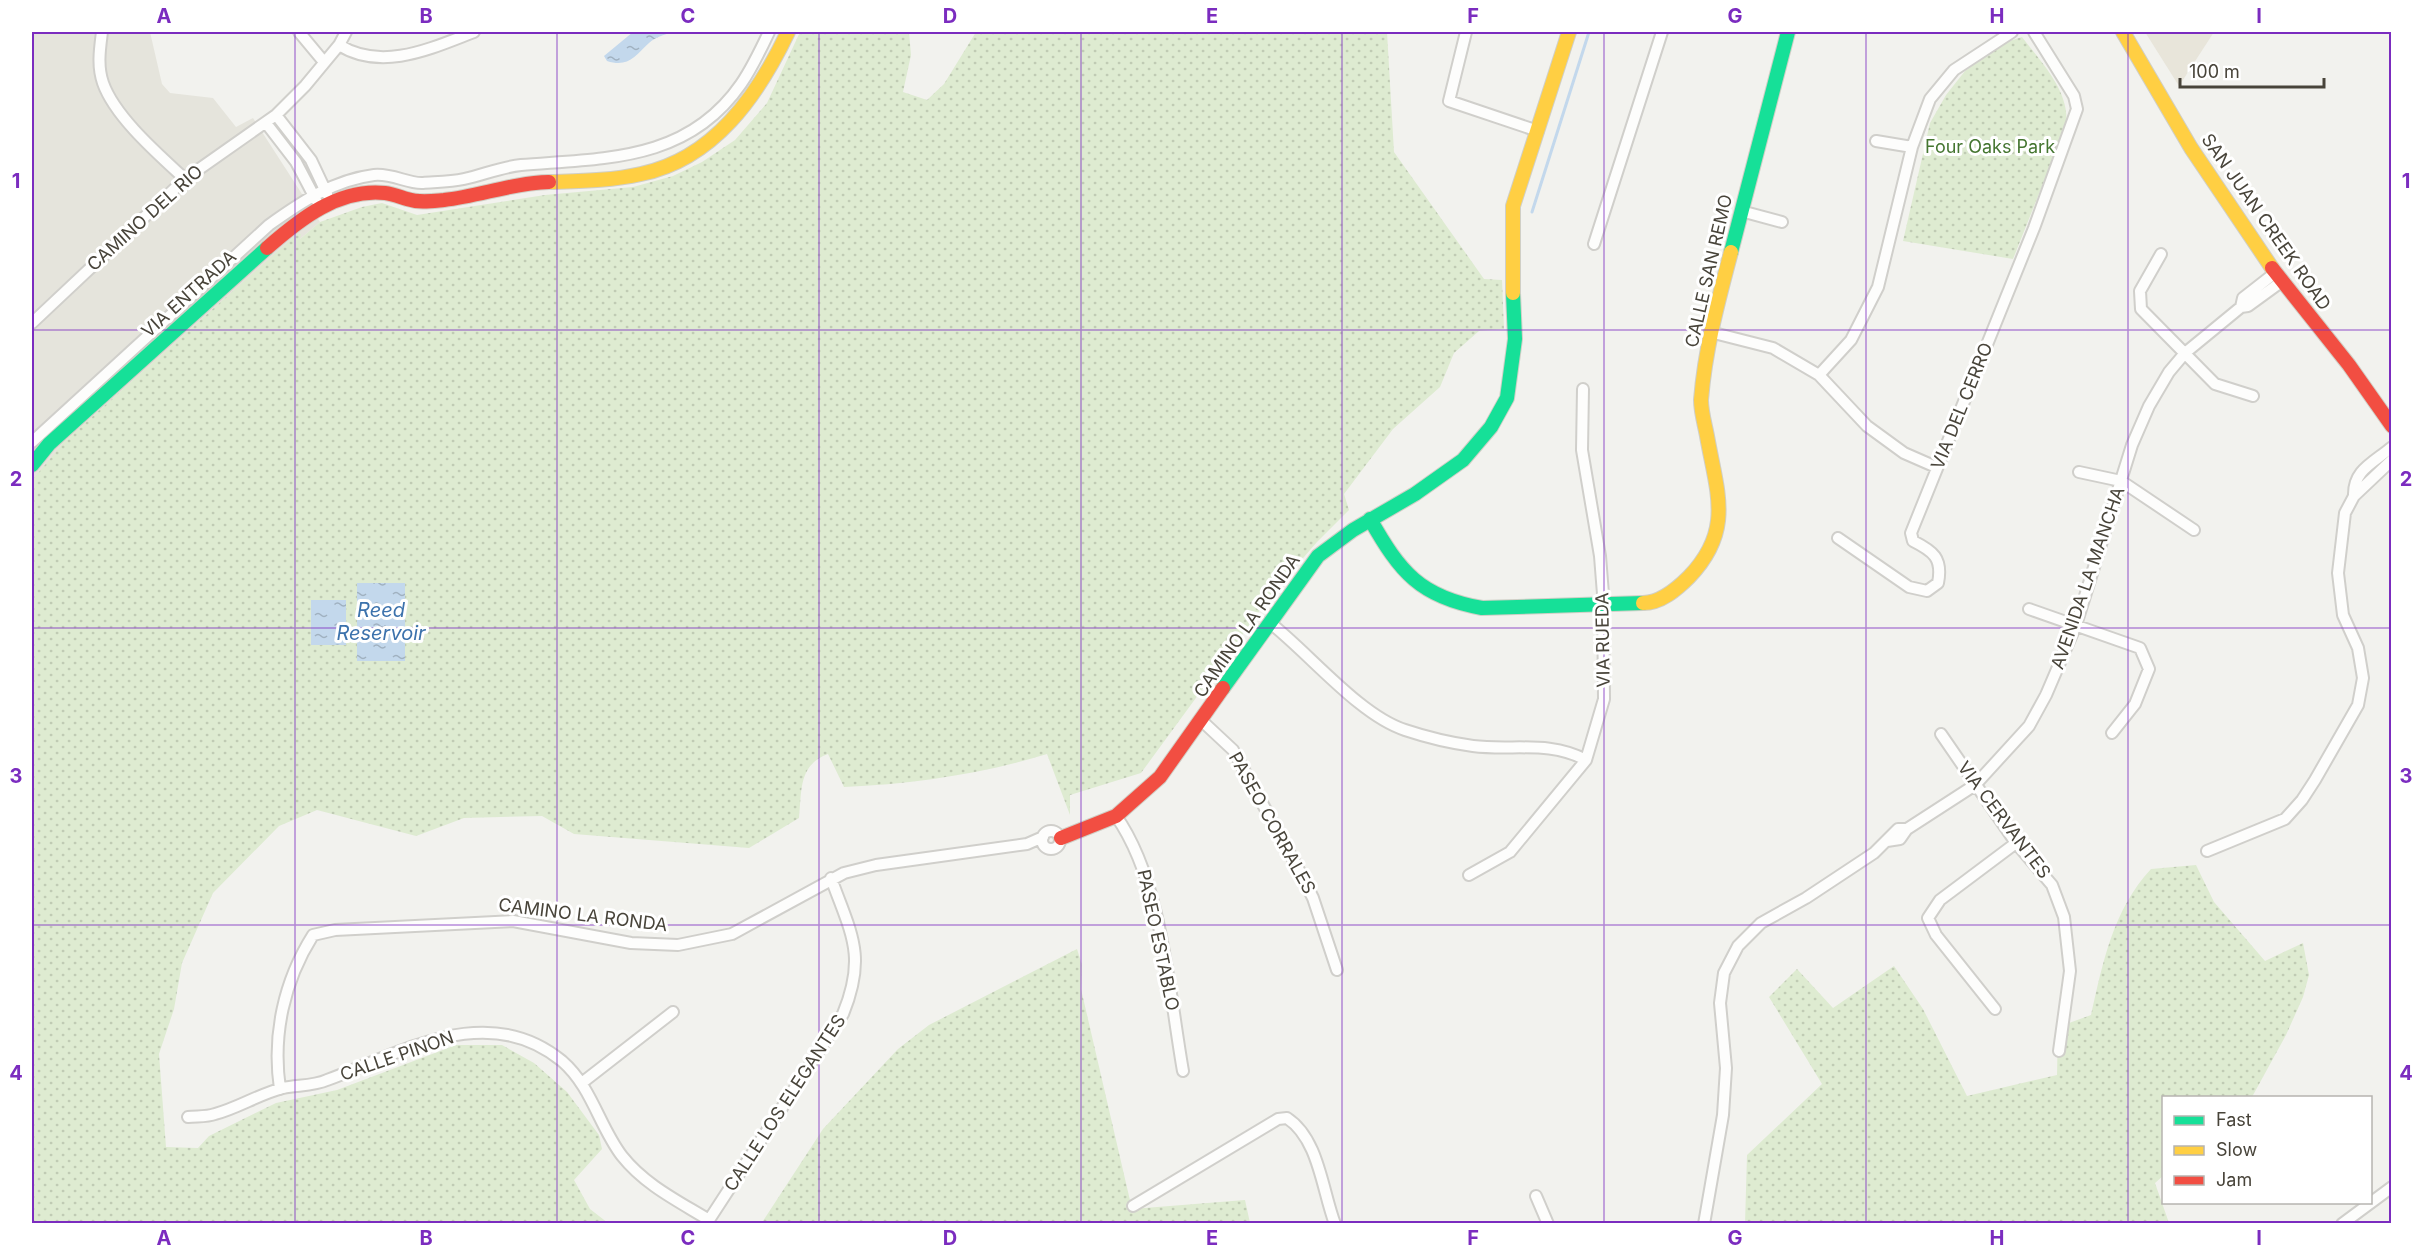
<svg xmlns="http://www.w3.org/2000/svg" width="2423" height="1255" font-family="Inter,sans-serif">
<style>
.residential{fill:#e5e4dc}
.education{fill:#e8e5da}
.grass{fill:url(#grass-dots)}
.water{fill:url(#water-ripples)}
.lines{fill:none;stroke-linecap:round;stroke-linejoin:round}
.stream{stroke:#c3d8ec;stroke-width:3}
.street-casing{stroke:#d0cfcb;stroke-width:14}
.fast-casing{stroke:#d0cfc6;stroke-width:16}
.slow-casing{stroke:#d0cfc6;stroke-width:16}
.jam-casing{stroke:#d0cfc6;stroke-width:16}
.street{stroke:#fdfdfc;stroke-width:10}
.fast{stroke:#16e098;stroke-width:14}
.slow{stroke:#ffcf43;stroke-width:14}
.jam{stroke:#f24e42;stroke-width:14}
.grid{fill:none;stroke:#7b2cbf;stroke-width:1.5;stroke-opacity:0.55}
.labels{text-anchor:middle;stroke-width:6;stroke-linejoin:round;paint-order:stroke}
.park-label{font-size:18px;fill:#457631;stroke:#fff}
.street-label{font-size:18px;fill:#48443a;stroke:#fff}
.water-label{font-size:20px;font-style:italic;fill:#3c72ac;stroke:#fff}
.neatline{fill:none;stroke:#7b2cbf;stroke-width:2}
.grid-label{font-size:20px;text-anchor:middle;font-weight:bold;fill:#7b2cbf}
</style>
<defs>
<pattern id="grass-dots" width="8" height="8" patternUnits="userSpaceOnUse" patternTransform="scale(1.5)"><rect width="8" height="8" fill="#deebd1"/><path d="M2 2h.1M6 6h.1" fill="none" stroke="#c0cbb4" stroke-width="1.8" stroke-linecap="round"/></pattern>
<pattern id="water-ripples" width="26" height="14" patternUnits="userSpaceOnUse" patternTransform="scale(1.5)"><rect width="26" height="14" fill="#c3d8ec"/><path d="M2 4q2-2 4 0t4 0M15 11q2-2 4 0t4 0" fill="none" stroke="#a0b1c0"/></pattern>
</defs>
<rect width="100%" height="100%" fill="#f2f2ee"/>
<path class="residential" d="M32,32H150L162,84L170,93L213,98L236,127L253,118L320,222L182,340L32,491Z"/>
<path class="education" d="M2145,32H2214L2179,86Z"/>
<path class="grass" d="M800,32H909L911,55L903,92L927,100L944,84L976,32H1387L1394,152L1484,279L1502,280L1504,329L1479,331L1454,353L1440,387L1393,429L1344,494L1349,510L1317,542L1272,594L1141,773L1070,795V815L1047,754C982,774 912,784 844,787L828,754C798,765 802,791 799,818L749,848L574,834L542,816L464,818L416,836L317,810L279,826L213,893L182,963L174,1009L159,1054L166,1147L198,1148L209,1136L276,1103L337,1090L456,1045H502L534,1063L567,1092L599,1135L602,1149L574,1180L590,1209L608,1223H32V482L34,478L65,441L297,234H301L300,239L320,222L362,207L382,203L417,215L545,195L633,187L673,176L702,162L735,140L767,103Z
M2022,37C2041,62 2071,92 2066,126L2013,259L1903,241L1930,123L1946,95L1965,71L2006,42Z
M2196,865L2214,902L2265,961L2303,943L2309,975L2303,997L2286,1035L2252,1097L2164,1098L2163,1176L2155,1183L2169,1223L1745,1224L1747,1155L1822,1084L1769,997L1797,969L1833,1008L1894,966L1923,1009L1967,1096L2057,1075L2058,1027L2091,1015C2103,962 2113,910 2151,869Z
M1077,949L1082,965L1081,989L1132,1209L1245,1200L1250,1223L761,1224L823,1129L898,1049L929,1025Z"/>
<path class="water" d="M633,32H672C664,35 655,37 649,43C635,56 628,68 607,61L604,56Z
M357,583H405V661H357Z
M311,600H346V645H311Z"/>
<g class="lines">
<path class="stream" d="M1532,212L1589,32"/>
<defs>
<path id="street" d="M102,32C100,48 97,66 103,83C115,117 158,154 185,179
M299,32L324,62
M1466,32L1449,101L1538,131
M339,45C382,72 432,48 474,32
M276,115L311,160L327,194
M266,123L296,162L316,200
M1876,141L1912,147
M1741,211L1782,222
M1594,244L1662,32
M2161,254L2140,291L2141,309L2215,384L2253,396
M2241,307L2243,298L2275,273
M32,323L185,179L276,115L305,86L339,45L346,32
M1710,332L1773,348L1819,375L1867,426L1904,453L1936,467
M1819,375L1851,340L1878,287L1912,147L1930,99L1954,70L2012,32
M32,442L269,225C301,202 334,180 374,175C392,173 408,184 423,183C436,182 451,182 464,179C483,175 501,167 521,165C604,158 687,162 741,84C752,68 761,49 769,32
M2079,472L2121,481L2194,530
M2354,496C2353,470 2373,463 2392,447
M1838,538L1909,587L1927,591L1938,583C1943,558 1933,551 1913,541L1911,533L2034,228L2077,109L2074,96L2034,32
M2029,609L2140,648L2149,669L2135,704L2112,733
M1269,622C1309,653 1359,715 1405,730C1426,737 1451,743 1473,746C1512,751 1549,740 1586,760
M1202,721L1233,750L1300,872L1313,898L1337,970
M1941,734L2016,843L2052,885L2064,917L2070,971L2059,1051
M1116,816C1162,881 1169,992 1183,1071
M1042 840a9 9 0 1 1 18 0a9 9 0 1 1-18 0Z
M1887,841L1900,839L1907,829L1975,785L2029,726L2046,695L2076,625L2132,445L2149,406L2169,372L2185,353L2241,307L2248,306L2281,282
M2207,851L2285,819L2302,800L2315,780L2358,705L2363,678L2358,648L2343,615L2338,573L2345,513L2354,496L2392,460
M1469,875L1510,852L1586,760L1604,699L1603,594L1600,556L1582,450L1583,389
M1995,1009L1936,935L1928,918L1940,900L2016,843
M583,1082L673,1012
M280,1089C272,1035 284,981 313,935L335,930L513,921L631,943L678,945L732,934L844,873L876,865L1027,844L1043,837
M188,1117C197,1116 207,1117 215,1114C238,1108 259,1094 283,1088C297,1085 314,1086 327,1080C403,1052 488,1000 562,1061C592,1087 599,1126 622,1156C645,1185 678,1201 709,1220
M1536,1196L1548,1224
M1133,1206L1278,1119L1287,1118C1319,1139 1322,1190 1335,1224
M709,1220L843,1014C867,955 851,934 831,878
M1704,1224L1723,1115L1726,1068L1720,1003L1724,973L1738,946L1761,923L1806,898L1874,853L1898,829H1907
M2342,1224L2392,1187"/>
<path id="fast" d="M1731,252L1788,32
M32,465L49,444L267,248
M1370,519C1400,572 1420,597 1482,608L1643,603
M1223,688L1318,556L1353,530L1415,494L1463,460L1491,427L1507,398L1515,339L1513,293"/>
<path id="slow" d="M2123,32L2191,148L2272,268
M549,182C579,181 610,181 641,174C714,159 758,95 788,32
M1513,293V206L1569,32
M1643,603C1661,603 1677,589 1689,577C1734,530 1717,493 1707,436C1705,425 1701,412 1701,400C1705,349 1718,301 1731,252"/>
<path id="jam" d="M267,248C300,219 339,188 385,193C393,194 400,197 407,199C419,203 432,201 444,200C480,196 512,183 549,182
M2272,268L2349,365L2392,426
M1061,838L1116,816L1160,777L1223,688"/>
</defs>
<use href="#street" class="street-casing"/>
<use href="#fast" class="fast-casing"/>
<use href="#slow" class="slow-casing"/>
<use href="#jam" class="jam-casing"/>
<use href="#street" class="street"/>
<use href="#fast" class="fast"/>
<use href="#slow" class="slow"/>
<use href="#jam" class="jam"/>
</g>
<path class="grid" d="M295,32V1224M557,32V1224M819,32V1224M1081,32V1224M1342,32V1224M1604,32V1224M1866,32V1224M2128,32V1224M32,330H2392M32,628H2392M32,925H2392"/>
<g class="labels">
<g class="park-label">
<text x="1990" y="153">Four Oaks Park</text>
</g>
<g class="street-label">
<text transform="translate(145 218) rotate(-42)" y="6">CAMINO DEL RIO</text>
<text transform="translate(2266 222) rotate(55)" y="6">SAN JUAN CREEK ROAD</text>
<text transform="translate(1709 271) rotate(-77)" y="6">CALLE SAN REMO</text>
<text transform="translate(189 294) rotate(-42)" y="6">VIA ENTRADA</text>
<text transform="translate(1962 406) rotate(-68)" y="6">VIA DEL CERRO</text>
<text transform="translate(2088 578) rotate(-71)" y="6">AVENIDA LA MANCHA</text>
<text transform="translate(1247 626) rotate(-55)" y="6">CAMINO LA RONDA</text>
<text transform="translate(1603 640) rotate(-91)" y="6">VIA RUEDA</text>
<text transform="translate(2004 820) rotate(53)" y="6">VIA CERVANTES</text>
<text transform="translate(1272 823) rotate(61)" y="6">PASEO CORRALES</text>
<text transform="translate(583 915) rotate(7)" y="6">CAMINO LA RONDA</text>
<text transform="translate(1158 940) rotate(78)" y="6">PASEO ESTABLO</text>
<text transform="translate(397 1056) rotate(-19)" y="6">CALLE PINON</text>
<text transform="translate(785 1103) rotate(-57)" y="6">CALLE LOS ELEGANTES</text>
</g>
<g class="water-label">
<text x="381" y="617">Reed<tspan x="381" dy="23">Reservoir</tspan></text>
</g>
</g>
<rect width="2423" height="1255" fill="none" stroke="#ffffff" stroke-width="66"/>
<rect x="2162" y="1096" width="210" height="108" fill="#ffffff" stroke="#b6b4b0" stroke-width="1.5"/>
<rect x="2174" y="1116" width="30" height="9" fill="#16e098" stroke="#b6b4b0" stroke-width="1.5"/>
<text x="2216" y="1126" font-size="18" fill="#48443a">Fast</text>
<rect x="2174" y="1146" width="30" height="9" fill="#ffcf43" stroke="#b6b4b0" stroke-width="1.5"/>
<text x="2216" y="1156" font-size="18" fill="#48443a">Slow</text>
<rect x="2174" y="1176" width="30" height="9" fill="#f24e42" stroke="#b6b4b0" stroke-width="1.5"/>
<text x="2216" y="1186" font-size="18" fill="#48443a">Jam</text>
<path d="M2180 78v9h144v-9" fill="none" stroke="#48443a" stroke-width="3"/>
<text x="2189" y="78" font-size="18" fill="#48443a" stroke="#ffffff" stroke-width="4.5" paint-order="stroke">100 m</text>
<rect x="33" y="33" width="2357" height="1189" class="neatline"/>
<g class="grid-label">
<text x="164" y="23">A</text>
<text x="426" y="23">B</text>
<text x="688" y="23">C</text>
<text x="950" y="23">D</text>
<text x="1212" y="23">E</text>
<text x="1473" y="23">F</text>
<text x="1735" y="23">G</text>
<text x="1997" y="23">H</text>
<text x="2259" y="23">I</text>
<text x="16" y="188">1</text>
<text x="2406" y="188">1</text>
<text x="16" y="486">2</text>
<text x="2406" y="486">2</text>
<text x="16" y="783">3</text>
<text x="2406" y="783">3</text>
<text x="16" y="1080">4</text>
<text x="2406" y="1080">4</text>
<text x="164" y="1245">A</text>
<text x="426" y="1245">B</text>
<text x="688" y="1245">C</text>
<text x="950" y="1245">D</text>
<text x="1212" y="1245">E</text>
<text x="1473" y="1245">F</text>
<text x="1735" y="1245">G</text>
<text x="1997" y="1245">H</text>
<text x="2259" y="1245">I</text>
</g>
</svg>
